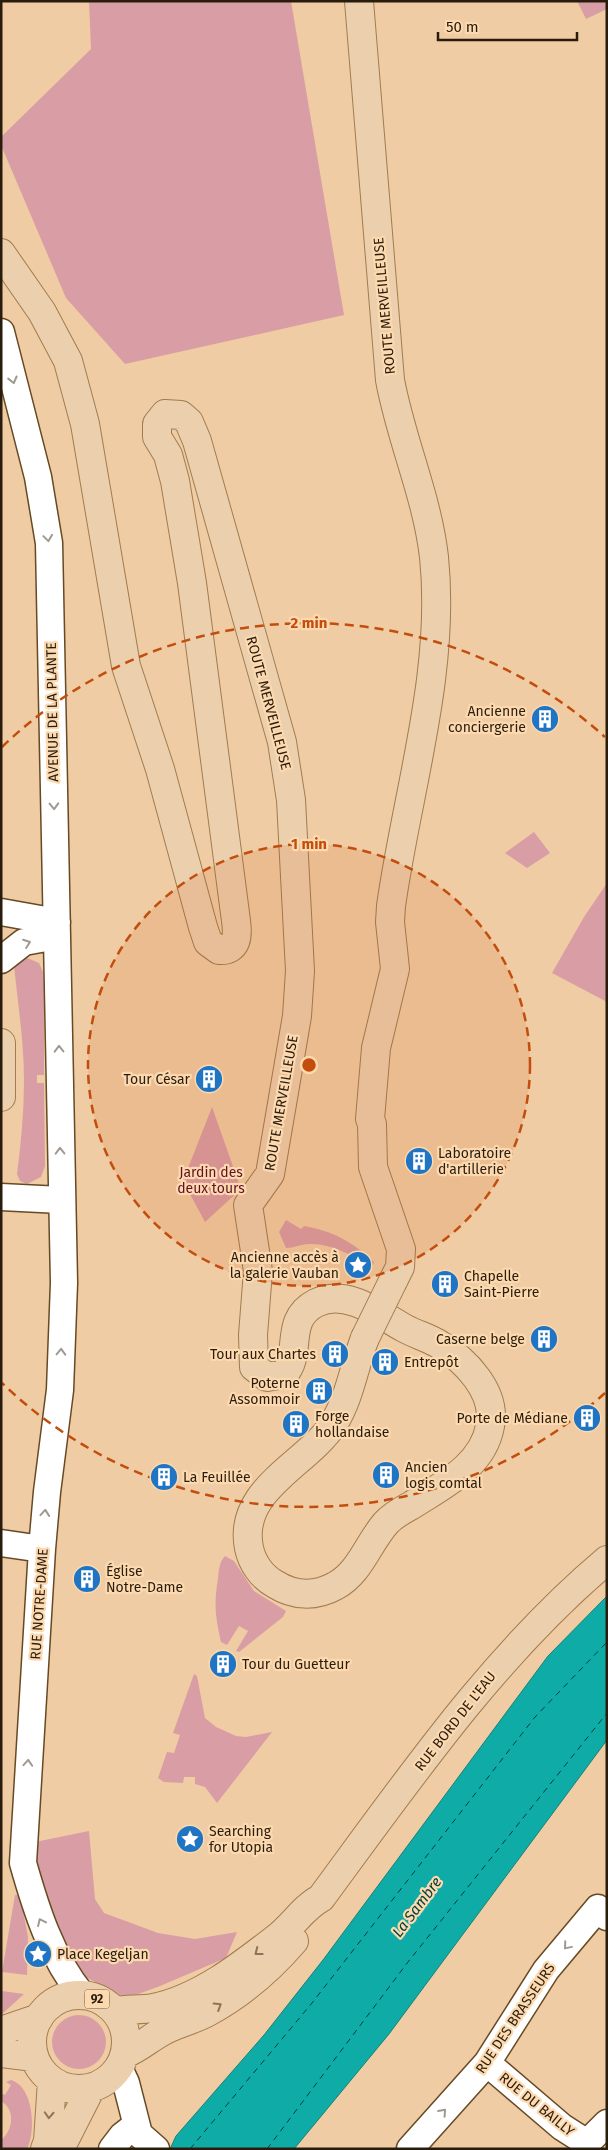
<svg xmlns="http://www.w3.org/2000/svg" width="608" height="2150" font-family="'Fira Sans',sans-serif">
<style>
.green{fill:#d99ea5}
.water{fill:#0faca7;stroke:#178178}
.lines{fill:none;stroke-linecap:round;stroke-linejoin:round}
.ferry{stroke:#003e3b;stroke-width:1;stroke-dasharray:6 5;stroke-linecap:butt}
.minor-casing{stroke:#674923;stroke-width:29}
.major-casing{stroke:#a07c50;stroke-width:30}
.minor{stroke:#fff;stroke-width:26}
.major{stroke:#eccfac;stroke-width:28}
.major-bridge-casing{stroke:#a07c50;stroke-width:30;stroke-linecap:butt}
.major-bridge{stroke:#eccfac;stroke-width:28}
.oneway{stroke:#9f9992}
.oneway2{stroke:#8a765c}
.ring{fill:none;stroke:#c24d0c;stroke-width:2.5;stroke-dasharray:9 6}
.labels{text-anchor:middle;stroke-width:4.5;stroke-linejoin:round;paint-order:stroke}
.shield{fill:#fcd9af;stroke:#68553d;stroke-width:1}
.shield-label{font-size:12px;font-weight:bold;fill:#291c0c}
.street-label{font-size:14px;fill:#291c0c;stroke:#fcd9af}
.poi-label{font-size:14px;fill:#291c0c;stroke:#fcd9af;text-anchor:start}
.park-label{font-size:14px;fill:#631027;stroke:#fcd9af}
.water-label{font-size:15px;font-style:italic;fill:#003e3b;stroke:#fcd9af}
.centre{fill:#c24d0c;stroke:#fcd9af;stroke-width:2.5}
.ring-label{font-size:15px;text-anchor:middle;font-weight:bold;fill:#c24d0c;stroke:#fcd9af;stroke-width:4.5;stroke-linejoin:round;paint-order:stroke}
</style>
<rect width="100%" height="100%" fill="#efcca3"/>
<path class="green" d="M89,1H291L344,315L125,364L66,298L1,145V137L91,49Z
M577,1H607V9L586,19Z
M534,832L550,853L527,868L505,853Z
M607,883V1002L552,973L584,917Z
M25,957L39,963L43,972L44,981V1075H37V1083H44L45,1166L41,1177L27,1184L20,1181L17,1174C21,1143 24,1112 24,1081C24,1043 18,1004 14,966Z
M212,1107L241,1189L205,1222L183,1181Z
M286,1220L301,1229L304,1226C333,1231 353,1242 374,1262L373,1265C353,1257 332,1243 309,1244C301,1244 294,1248 286,1248L279,1232Z
M225,1556L234,1561L254,1591L286,1611L283,1617L239,1652L236,1651L248,1631L239,1626L227,1645L221,1642C215,1615 214,1605 218,1578C219,1571 219,1562 225,1556Z
M194,1674L197,1676L205,1718L216,1727L236,1736L246,1737L272,1732L217,1803L205,1787L195,1784V1777H184L183,1783L164,1782L158,1778L167,1752L174,1753L180,1735L173,1733Z
M89,1831L95,1899L104,1913L158,1933L195,1939L237,1932L226,1958L160,1986L133,1996H122L78,1973L32,1870L35,1842Z
M15,1895H20L28,1937L27,1975L2,1972Z
M2,1991L24,1994L1,2015V1992Z
M52 2042a27 27 0 1 1 54 0a27 27 0 1 1-54 0Z
M11,2080C34,2087 36,2131 27,2149H1V2140C13,2130 16,2110 1,2101V2093L5,2095L11,2085L6,2082Z"/>
<path class="water" d="M607,1596V1740L389,2034L294,2149H170L176,2136L264,2035L323,1960L548,1656Z"/>
<g class="lines">
<path class="ferry" d="M190,2149L312,2003L535,1717L607,1642
M267,2149L408,1962L607,1713"/>
<defs>
<path id="minor" d="M1,332L38,477L49,543L64,1283L60,1390L47,1492L42,1549L23,1863C36,1909 51,1957 82,1995
M1,912L57,922
M1,960L24,942L57,936
M1,1197L61,1200
M1,1543L42,1549
M487,2063L562,2127L587,2143
M119,2068L126,2083L139,2134L156,2149
M112,2149L122,2136L136,2125
M410,2149L487,2063L546,1970L598,1908L607,1917
M587,2149V2143L607,2123"/>
<path id="major" d="M359,1L390,380C401,440 427,496 434,557C446,673 407,792 391,906L390,922L395,969L376,1048L370,1119L372,1124L373,1167L401,1249L400,1267L393,1281
M1,253L42,312L68,361L85,424L126,666L160,769L203,927L208,942L219,950C238,951 238,935 236,921L192,583L175,481L168,455L157,437V424L165,414L181,415L189,422L197,441L282,742L291,800L300,971L297,1016L270,1174L248,1205L258,1271L253,1335L254,1367L267,1377L284,1374C303,1354 283,1320 316,1303C346,1288 379,1314 404,1328C415,1334 426,1337 437,1343C465,1359 497,1392 490,1426C483,1466 443,1485 412,1505C403,1510 393,1515 386,1523C368,1543 360,1573 335,1586C315,1597 294,1596 275,1584C262,1577 252,1563 249,1548C237,1489 307,1465 334,1423C350,1397 354,1366 365,1338
M1,1043V1097
M32 2042a47 47 0 1 1 94 0a47 47 0 1 1-94 0Z
M115,2011C127,2009 141,2010 153,2008C199,1999 242,1965 279,1936C294,1924 304,1907 321,1898C409,1779 493,1656 607,1560
M1,2031L39,2018
M1,2053L34,2057
M125,2054C140,2047 145,2042 158,2034C173,2024 192,2021 208,2012C241,1994 269,1970 294,1941
M45,2149L48,2141L52,2081
M60,2149L91,2088"/>
</defs>
<use href="#minor" class="minor-casing"/>
<use href="#major" class="major-casing"/>
<use href="#minor" class="minor"/>
<use href="#major" class="major"/>
<defs>
<path id="major-bridge" d="M365,1338L393,1281"/>
</defs>
<use href="#major-bridge" class="major-bridge-casing"/>
<use href="#major-bridge" class="major-bridge"/>
</g>
<defs><path id="oneway-chevron" d="M-2-3.5L2.5 0L-2 3.5" fill="none" stroke-width="1.6" stroke-linecap="round" stroke-linejoin="round" transform="scale(1.25)"/></defs>
<g class="oneway">
<use href="#oneway-chevron" transform="translate(13 380) rotate(76)"/>
<use href="#oneway-chevron" transform="translate(48 538) rotate(82)"/>
<use href="#oneway-chevron" transform="translate(54 806) rotate(88)"/>
<use href="#oneway-chevron" transform="translate(27 943) rotate(-20)"/>
<use href="#oneway-chevron" transform="translate(59 1049) rotate(-91)"/>
<use href="#oneway-chevron" transform="translate(60 1151) rotate(-91)"/>
<use href="#oneway-chevron" transform="translate(61 1352) rotate(-88)"/>
<use href="#oneway-chevron" transform="translate(45 1513) rotate(-85)"/>
<use href="#oneway-chevron" transform="translate(28 1763) rotate(-86)"/>
<use href="#oneway-chevron" transform="translate(41 1922) rotate(-115)"/>
<use href="#oneway-chevron" transform="translate(567 1946) rotate(130)"/>
<use href="#oneway-chevron" transform="translate(443 2112) rotate(-48)"/>
</g>
<g class="oneway2">
<use href="#oneway-chevron" transform="translate(258 1952) rotate(142)"/>
<use href="#oneway-chevron" transform="translate(218 2006) rotate(-32)"/>
<use href="#oneway-chevron" transform="translate(49 2115) rotate(93)"/>
</g>
<circle cx="309" cy="1065" r="221" fill="#c24d0c" fill-opacity=".12"/>
<g class="ring">
<circle cx="309" cy="1065" r="221"/>
<path d="M605 1393A442 442 0 0 1 2 1383M2 747A442 442 0 0 1 605 737"/>
</g>
<defs>
<symbol id="building-disc" viewBox="-11 -11 22 22"><circle r="9.5" fill="#1f75c3" stroke="#fcd9af"/><path d="M-4-6H4V6H1V3H-1V6H-4ZM-2.5-4.3h1.7v1.8h-1.7ZM.8-4.3h1.7v1.8H.8ZM-2.5-1h1.7V.8h-1.7ZM.8-1h1.7V.8H.8Z" fill="#fff"/></symbol>
<symbol id="sight-disc" viewBox="-11 -11 22 22"><circle r="9.5" fill="#1f75c3" stroke="#fcd9af"/><path d="M0-6L1.8-2.2L6-1.7L2.9 1.2L3.7 5.4L0 3.3L-3.7 5.4L-2.9 1.2L-6-1.7L-1.8-2.2Z" fill="#fff"/></symbol>
</defs>
<g fill-rule="evenodd">
<use href="#building-disc" x="529" y="703" width="32" height="32"/>
<use href="#building-disc" x="193" y="1063" width="32" height="32"/>
<use href="#building-disc" x="403" y="1145" width="32" height="32"/>
<use href="#sight-disc" x="342" y="1249" width="32" height="32"/>
<use href="#building-disc" x="429" y="1268" width="32" height="32"/>
<use href="#building-disc" x="528" y="1323" width="32" height="32"/>
<use href="#building-disc" x="319" y="1338" width="32" height="32"/>
<use href="#building-disc" x="369" y="1346" width="32" height="32"/>
<use href="#building-disc" x="303" y="1375" width="32" height="32"/>
<use href="#building-disc" x="571" y="1402" width="32" height="32"/>
<use href="#building-disc" x="280" y="1408" width="32" height="32"/>
<use href="#building-disc" x="370" y="1459" width="32" height="32"/>
<use href="#building-disc" x="148" y="1461" width="32" height="32"/>
<use href="#building-disc" x="71" y="1563" width="32" height="32"/>
<use href="#building-disc" x="207" y="1648" width="32" height="32"/>
<use href="#sight-disc" x="174" y="1823" width="32" height="32"/>
<use href="#sight-disc" x="22" y="1938" width="32" height="32"/>
</g>
<g class="labels">
<rect class="shield" x="84.5" y="1989.5" width="25" height="19" rx="4"/>
<g class="shield-label">
<text x="97" y="2003">92</text>
</g>
<g class="street-label">
<text transform="translate(384 306) rotate(-95)" y="5">ROUTE MERVEILLEUSE</text>
<text transform="translate(269 703) rotate(75)" y="5">ROUTE MERVEILLEUSE</text>
<text transform="translate(52 712) rotate(-91)" y="5">AVENUE DE LA PLANTE</text>
<text transform="translate(281 1103) rotate(-80)" y="5">ROUTE MERVEILLEUSE</text>
<text transform="translate(39 1604) rotate(-86)" y="5">RUE NOTRE-DAME</text>
<text transform="translate(455 1721) rotate(-52)" y="5">RUE BORD DE L'EAU</text>
<text transform="translate(515 2018) rotate(-56)" y="5">RUE DES BRASSEURS</text>
<text transform="translate(537 2104) rotate(39)" y="5">RUE DU BAILLY</text>
</g>
<g class="poi-label">
<text x="526" y="716" text-anchor="end">Ancienne<tspan x="526" dy="16">conciergerie</tspan></text>
<text x="190" y="1084" text-anchor="end">Tour César</text>
<text x="438" y="1158">Laboratoire<tspan x="438" dy="16">d'artillerie</tspan></text>
<text x="339" y="1262" text-anchor="end">Ancienne accès à<tspan x="339" dy="16">la galerie Vauban</tspan></text>
<text x="464" y="1281">Chapelle<tspan x="464" dy="16">Saint-Pierre</tspan></text>
<text x="525" y="1344" text-anchor="end">Caserne belge</text>
<text x="316" y="1359" text-anchor="end">Tour aux Chartes</text>
<text x="404" y="1367">Entrepôt</text>
<text x="300" y="1388" text-anchor="end">Poterne<tspan x="300" dy="16">Assommoir</tspan></text>
<text x="315" y="1421">Forge<tspan x="315" dy="16">hollandaise</tspan></text>
<text x="568" y="1423" text-anchor="end">Porte de Médiane</text>
<text x="405" y="1472">Ancien<tspan x="405" dy="16">logis comtal</tspan></text>
<text x="183" y="1482">La Feuillée</text>
<text x="106" y="1576">Église<tspan x="106" dy="16">Notre-Dame</tspan></text>
<text x="242" y="1669">Tour du Guetteur</text>
<text x="209" y="1836">Searching<tspan x="209" dy="16">for Utopia</tspan></text>
<text x="57" y="1959">Place Kegeljan</text>
</g>
<g class="park-label">
<text x="211" y="1177">Jardin des<tspan x="211" dy="16">deux tours</tspan></text>
</g>
<g class="water-label">
<text transform="translate(417 1907) rotate(-53)" y="5">La Sambre</text>
</g>
</g>
<circle cx="309" cy="1065" r="8" class="centre"/>
<g class="ring-label">
<text x="309" y="628">2 min</text>
<text x="309" y="849">1 min</text>
</g>
<rect width="608" height="2150" fill="none" stroke="#291c0c" stroke-width="5"/>
<path d="M438 32v8h139v-8" fill="none" stroke="#291c0c" stroke-width="2.5"/>
<text x="446" y="32" font-size="15" fill="#291c0c" stroke="#fcd9af" stroke-width="4" paint-order="stroke">50 m</text>
</svg>
